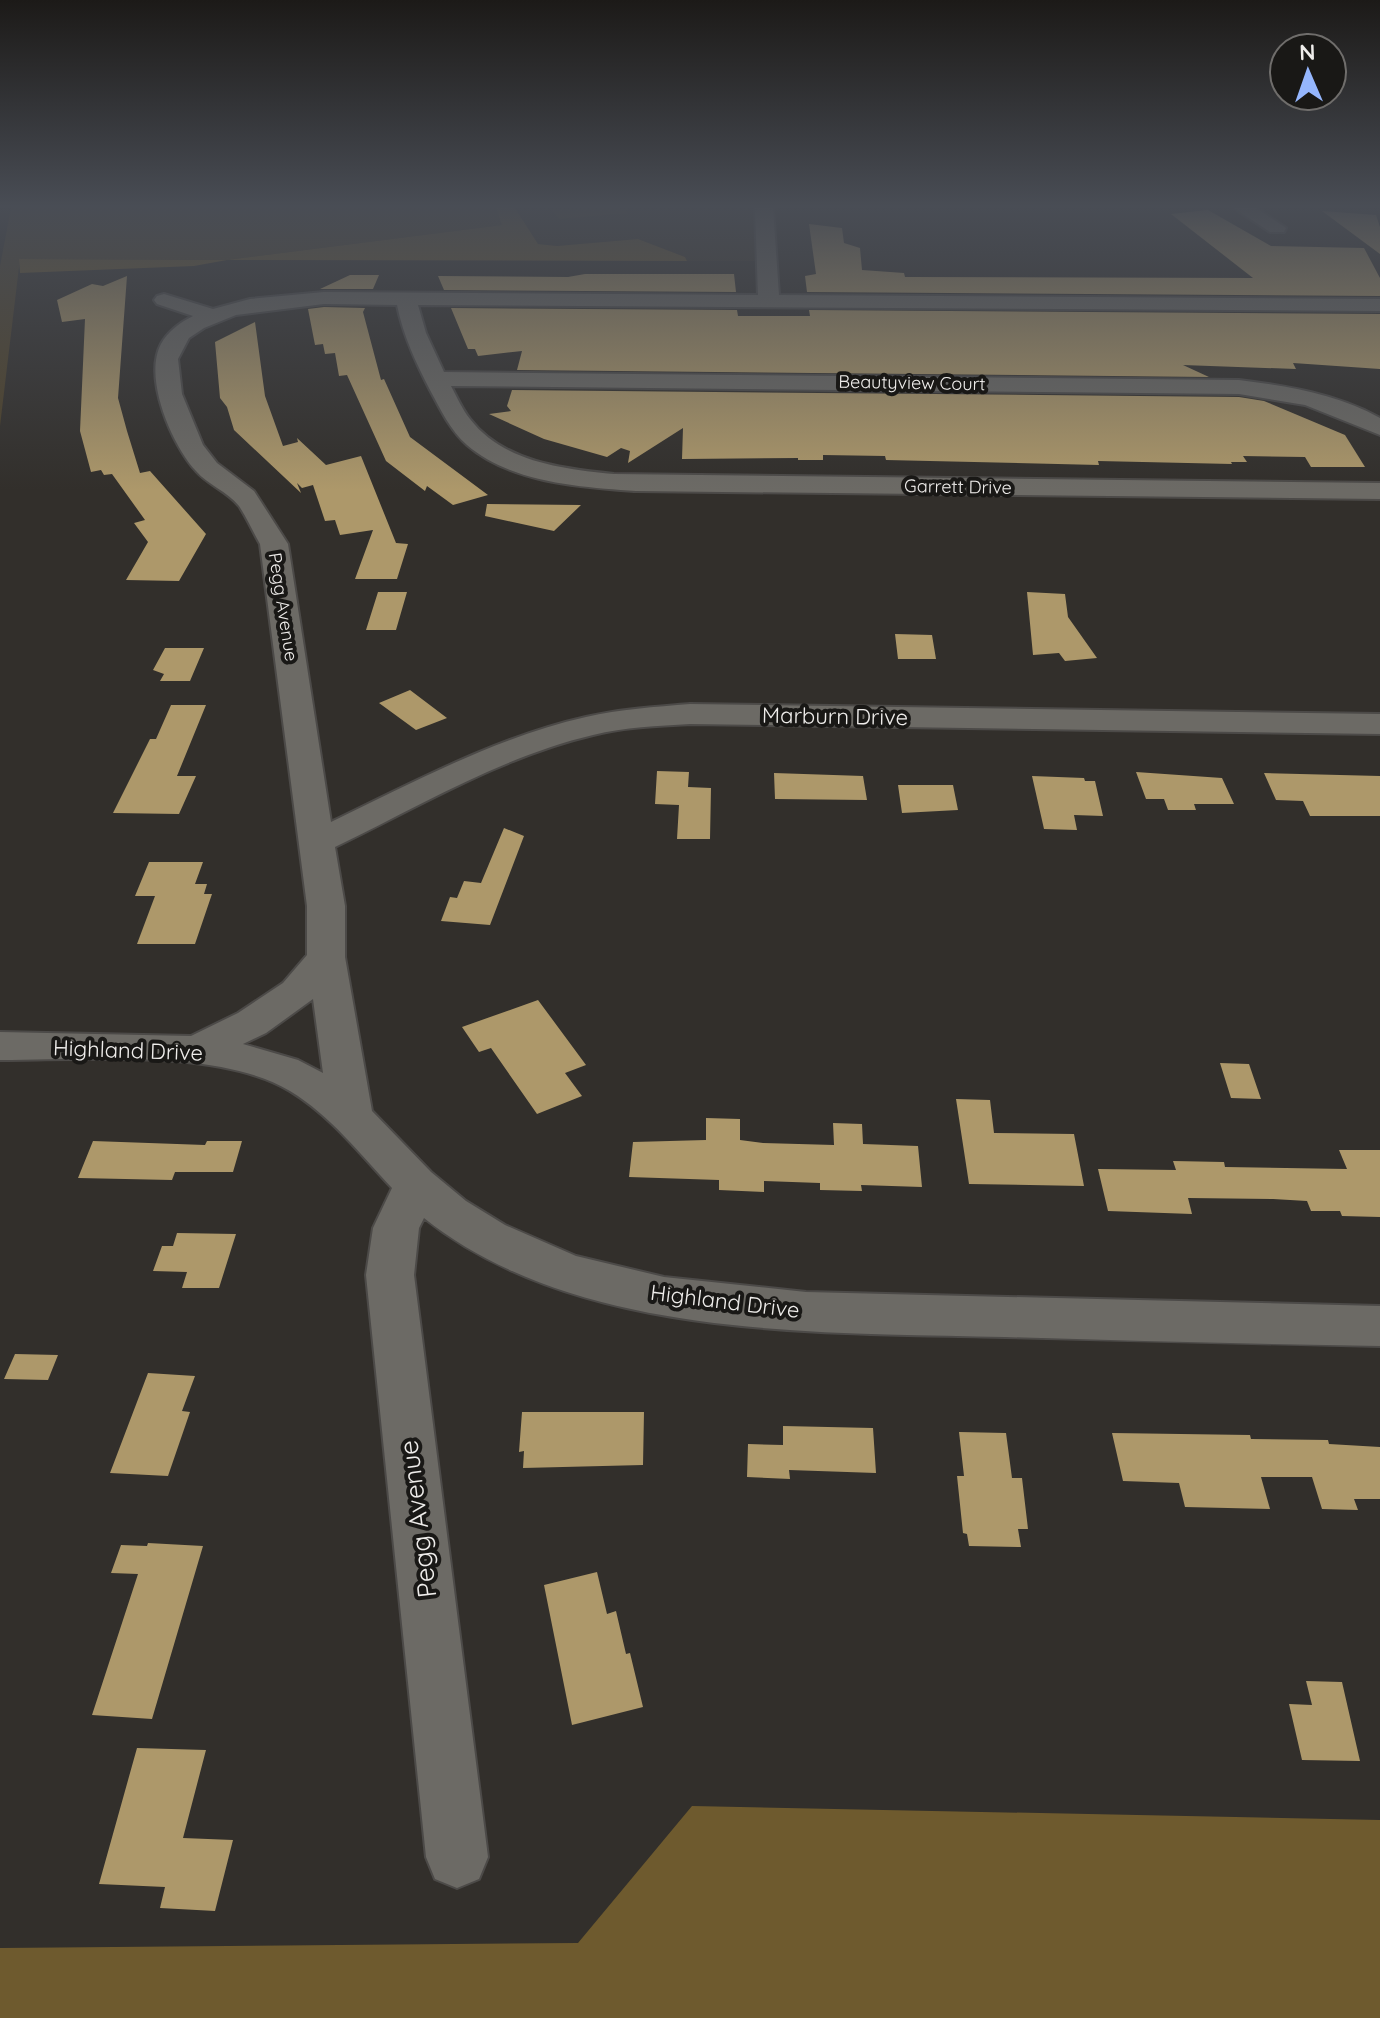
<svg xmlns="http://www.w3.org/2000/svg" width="1380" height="2018" font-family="Quicksand,sans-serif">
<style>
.built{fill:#3b362c}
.green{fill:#4f432a}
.forest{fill:#6e5a2e}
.building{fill:#ad986a}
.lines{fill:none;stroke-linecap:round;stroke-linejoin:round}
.minor-casing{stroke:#4c4a48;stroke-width:4}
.minor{fill:#6c6a65;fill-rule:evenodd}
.labels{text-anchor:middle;stroke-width:8;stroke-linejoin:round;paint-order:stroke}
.far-street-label{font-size:18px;fill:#efedeb;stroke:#191816}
.street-label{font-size:22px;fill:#efedeb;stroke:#191816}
.near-street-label{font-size:26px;fill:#efedeb;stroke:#191816}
</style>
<rect width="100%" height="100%" fill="#322f2b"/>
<path class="built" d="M515,208H757L758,261H687L685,257L638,239L557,246L538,244Z"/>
<path class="green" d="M11,208H496L502,225L227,260L20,259L0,426V266Z
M619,208L629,213L559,219L551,209Z"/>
<path class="forest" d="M496,208H515L538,244L557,246L638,239L685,257L687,261L227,260L194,266L20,273L19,259L227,260L502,225Z
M692,1806L1380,1820V2018H0V1948L578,1943Z"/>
<path class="building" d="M1208,210L1271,246L1364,248L1380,278V296L807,292L805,276L816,274L809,224L842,228L844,243L860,248L862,270L904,273L905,277L1253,278L1171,214Z
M1322,211L1376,215L1380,227V254Z
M585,274H734L736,292L444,290L438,276L568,277Z
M350,275H379L373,289H320Z
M127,276L118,398L127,431L140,473L150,471L206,534L179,581L126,580L148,542L134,523L145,520L112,474L104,475L101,470L91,472L80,431L85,319L62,322L57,300L92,284L103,286Z
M324,307L365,308L363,312L381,380L384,379L410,437L488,495L453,505L427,486L425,491L386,461L347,375L339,376L335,353L325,354L323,344L315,345L308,309Z
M451,308L737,310L738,316H810L809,310L1380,314V369L1293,363L1296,369L1183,365L1209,377L517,370L522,351L478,356L475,349H468Z
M255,322L265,396L283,446L298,442L297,438L326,465L361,456L396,543L408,544L397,579H355L373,530L340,535L335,520L325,521L313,485L302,488L297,483L301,493L234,430L227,407L220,398L215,342Z
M512,390L1239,397L1264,401L1345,435L1365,467H1311L1305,457L1243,456L1247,462H1231L1232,464L1098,461L1099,465L886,460L885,456L823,455V460H798V458L682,459L683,428L628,463L630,451L621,448L607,457L544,439L489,414L511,411L507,406Z
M487,504L581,505L554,531L485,516Z
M378,592H407L396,630H366Z
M1027,592L1065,594L1068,617L1097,658L1065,661L1059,653L1033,655Z
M895,634L932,635L936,659H898Z
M165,648H204L190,681H160L164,674L153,670Z
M410,690L447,718L416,730L379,703Z
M171,705H206L177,776H196L179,814L113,813L150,739H156Z
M657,771L689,772L688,787L711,788L710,839H677L679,805L655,804Z
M1136,772L1222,778L1234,804H1194L1196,810H1168L1164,799H1146Z
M774,773L863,776L867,800L775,799Z
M1264,773L1380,776V816H1310L1303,801L1276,800Z
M1032,776L1084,778L1085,781H1095L1103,816L1074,815L1077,830L1044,829Z
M898,785H953L958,810L902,813Z
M504,828L524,836L490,925L441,921L450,897L457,898L464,881L481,883Z
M149,862H203L195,884H207L204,894H212L195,944H137L155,896H135Z
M538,1000L586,1065L565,1073L582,1096L537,1114L491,1048L479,1052L462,1027Z
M1220,1063L1249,1064L1261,1099L1231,1098Z
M956,1099L990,1100L994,1133L1074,1134L1084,1186L969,1184Z
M706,1118L740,1119V1140L763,1143L834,1145L833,1123L862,1124L863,1144L918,1146L922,1187L861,1185L862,1191L820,1190V1183L764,1181V1192L719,1190V1180L629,1177L633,1142L706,1140Z
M93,1141L205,1145L207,1141H242L233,1172H175L172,1180L78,1178Z
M1339,1150H1380V1217L1342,1216L1340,1211H1311L1307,1201L1273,1199L1188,1198L1192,1214L1108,1211L1098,1169L1176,1170L1173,1161L1224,1162L1225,1167L1347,1169Z
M177,1233L236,1234L219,1288H182L187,1272L153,1271L162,1246H173Z
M15,1354L58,1355L48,1380L4,1379Z
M148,1373L195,1376L182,1411L190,1412L168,1476L110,1473Z
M522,1412H644L643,1465L523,1468L524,1451L519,1452Z
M783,1426L873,1428L876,1473L789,1470L790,1479L747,1477L748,1444L783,1445Z
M959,1432L1006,1433L1012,1478H1022L1028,1529H1018L1021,1547L969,1546L967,1534L963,1533L957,1476H964Z
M1112,1433L1250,1435L1251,1439L1328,1440L1329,1444L1380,1447V1499H1354L1358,1510L1322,1509L1312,1477H1261L1270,1509L1185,1507L1179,1483L1123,1481Z
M148,1543L203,1546L152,1719L92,1715L138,1574L111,1573L121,1545L147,1546Z
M597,1572L607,1614L616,1611L626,1654L630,1653L643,1707L572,1725L544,1585Z
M1306,1681L1342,1682L1360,1761L1302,1760L1289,1704L1312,1705Z
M137,1748L206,1750L183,1838L233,1840L215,1911L160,1908L165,1887L99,1884Z"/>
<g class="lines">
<defs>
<path id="minor" d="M755,208H773L779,295L1380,299V311L418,305L426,333L444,372L1239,380C1287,386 1337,394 1380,418V435L1305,405L1239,394L451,386C457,397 462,409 470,419C503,462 563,469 614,474L1380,483V499L636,491C581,487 511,483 467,445C450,430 441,410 430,390C416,363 403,335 397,305L324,304L236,315L204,328L189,338L178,359L182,394L203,445L217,463L254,491L288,544L331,822C414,782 497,737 586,717C620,709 655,707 690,704L1380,714V734L690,724C658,726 625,727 593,735C503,756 418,807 335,847L345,906V957L372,1111L431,1172L466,1201L505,1225L576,1256L664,1277L806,1292L1380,1306V1346C1255,1344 1130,1341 1005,1337C819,1332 577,1340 424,1218L419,1228L414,1275L488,1857L479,1879L457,1888L435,1879L426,1857L366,1275L373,1228L392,1188C360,1154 331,1116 290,1091C219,1048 82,1060 0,1060V1032L191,1036L238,1013L283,983L307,955V906L260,544C253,532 247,518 239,506C227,491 208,485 196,471C172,445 143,378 161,344C168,331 181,322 193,316L157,304L154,300L157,296L164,294L213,309L250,299L324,292L758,295ZM313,999L323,1073L298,1060L243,1044L266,1033Z
M1234,208H1256L1286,228L1284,232H1270Z"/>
</defs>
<use href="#minor" class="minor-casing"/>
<use href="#minor" class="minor"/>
</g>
<linearGradient id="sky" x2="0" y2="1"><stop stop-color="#1c1a18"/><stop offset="0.42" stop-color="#494d55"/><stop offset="1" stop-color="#494d55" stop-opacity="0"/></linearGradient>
<rect width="1380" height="490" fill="url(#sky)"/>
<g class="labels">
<g class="far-street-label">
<text transform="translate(912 383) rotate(1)" y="6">Beautyview Court</text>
<text transform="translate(958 487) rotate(1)" y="6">Garrett Drive</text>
<text transform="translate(283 607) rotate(81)" y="6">Pegg Avenue</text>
</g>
<g class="street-label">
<text transform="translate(835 716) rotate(1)" y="8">Marburn Drive</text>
<text transform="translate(128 1050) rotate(2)" y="8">Highland Drive</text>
<text transform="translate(725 1301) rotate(7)" y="8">Highland Drive</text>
</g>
<g class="near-street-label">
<text transform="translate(418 1519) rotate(-97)" y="9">Pegg Avenue</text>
</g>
</g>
<g transform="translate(1308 72) rotate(358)"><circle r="38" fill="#191816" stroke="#6f6d6b" stroke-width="2"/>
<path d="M0-6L14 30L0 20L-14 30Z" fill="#95b6fd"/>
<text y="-12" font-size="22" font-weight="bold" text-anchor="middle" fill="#efedeb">N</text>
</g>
</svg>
